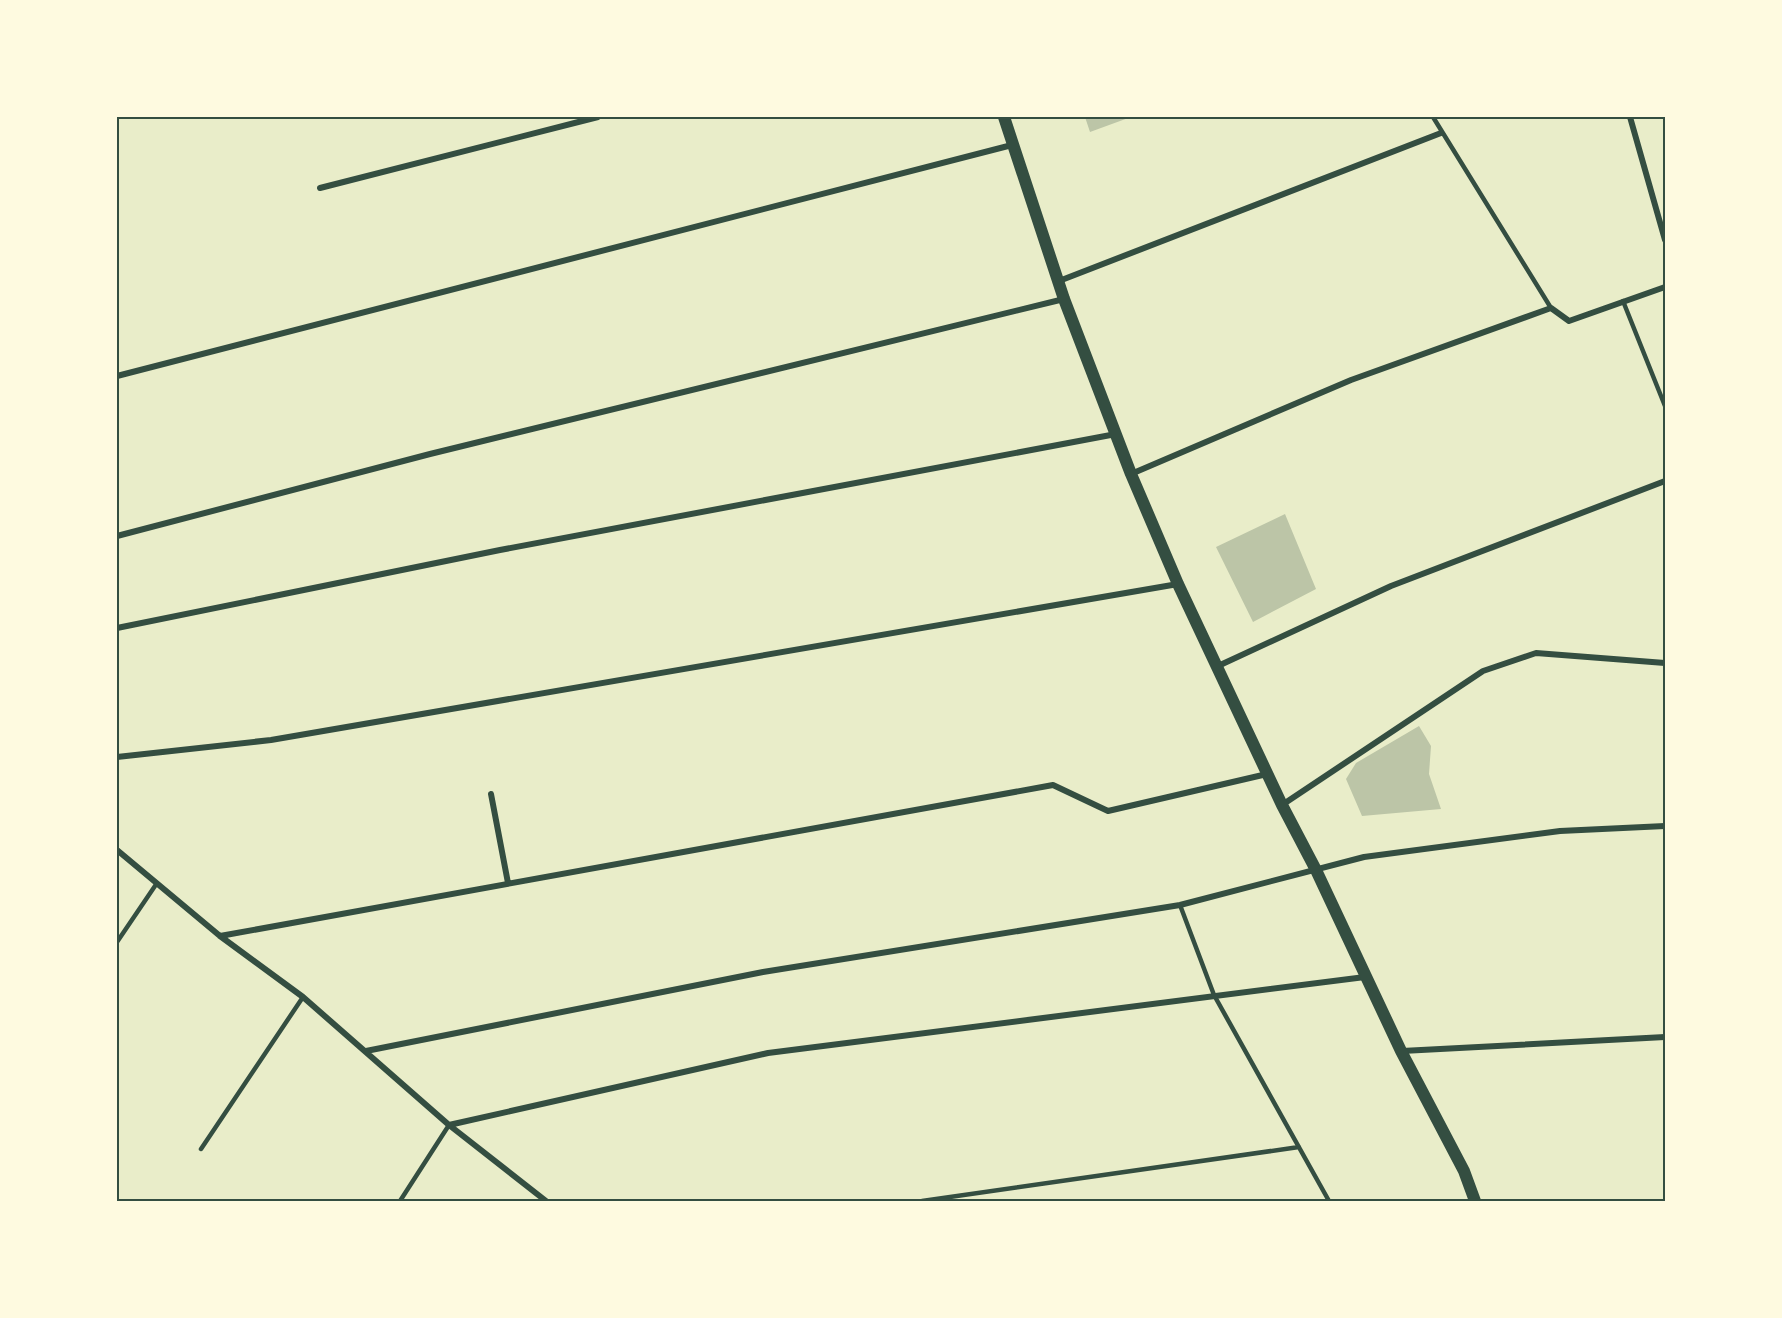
<svg xmlns="http://www.w3.org/2000/svg" width="1782" height="1318" font-family="Literata,serif">
<style>
.building{fill:#bcc5a7}
.lines{fill:none;stroke-linecap:round;stroke-linejoin:round}
.service{stroke:#344e41;stroke-width:4.5}
.minor{stroke:#344e41;stroke-width:6}
.secondary{stroke:#344e41;stroke-width:12}
.neatline{fill:none;stroke:#344e41;stroke-width:2}
</style>
<rect width="100%" height="100%" fill="#e9edc9"/>
<path class="building" d="M1085,117H1131L1090,132Z
M1285,514L1316,589L1253,622L1216,547Z
M1419,726L1431,746L1429,774L1441,809L1362,816L1346,779L1356,763Z"/>
<g class="lines">
<path class="service" d="M1433,117L1551,308
M1623,301L1665,406
M1180,905L1214,995L1329,1201
M117,942L157,883
M201,1149L303,997
M400,1201L449,1125
M922,1201L1299,1147"/>
<path class="minor" d="M1630,117L1665,240
M320,188L598,117
M1059,281L1441,133
M117,376L1012,145
M1131,474L1351,380L1551,308L1569,321L1665,287
M117,536L430,454L1064,299
M117,628L500,550L1116,434
M1218,666L1391,586L1665,481
M117,757L271,740L1178,584
M491,794L508,883
M1282,805L1483,671L1536,653L1665,663
M117,850L220,936L303,997L449,1125L546,1201
M220,936L1053,785L1108,811L1267,774
M366,1051L763,972L1180,905L1364,857L1560,831L1665,826
M1402,1051L1665,1037
M449,1125L768,1053L1365,977"/>
<path class="secondary" d="M1004,117L1064,299L1131,474L1178,584L1282,805L1316,870L1401,1051L1464,1171L1475,1201"/>
</g>
<rect width="1782" height="1318" fill="none" stroke="#fefae0" stroke-width="237"/>
<rect x="118" y="118" width="1546" height="1082" class="neatline"/>
</svg>
